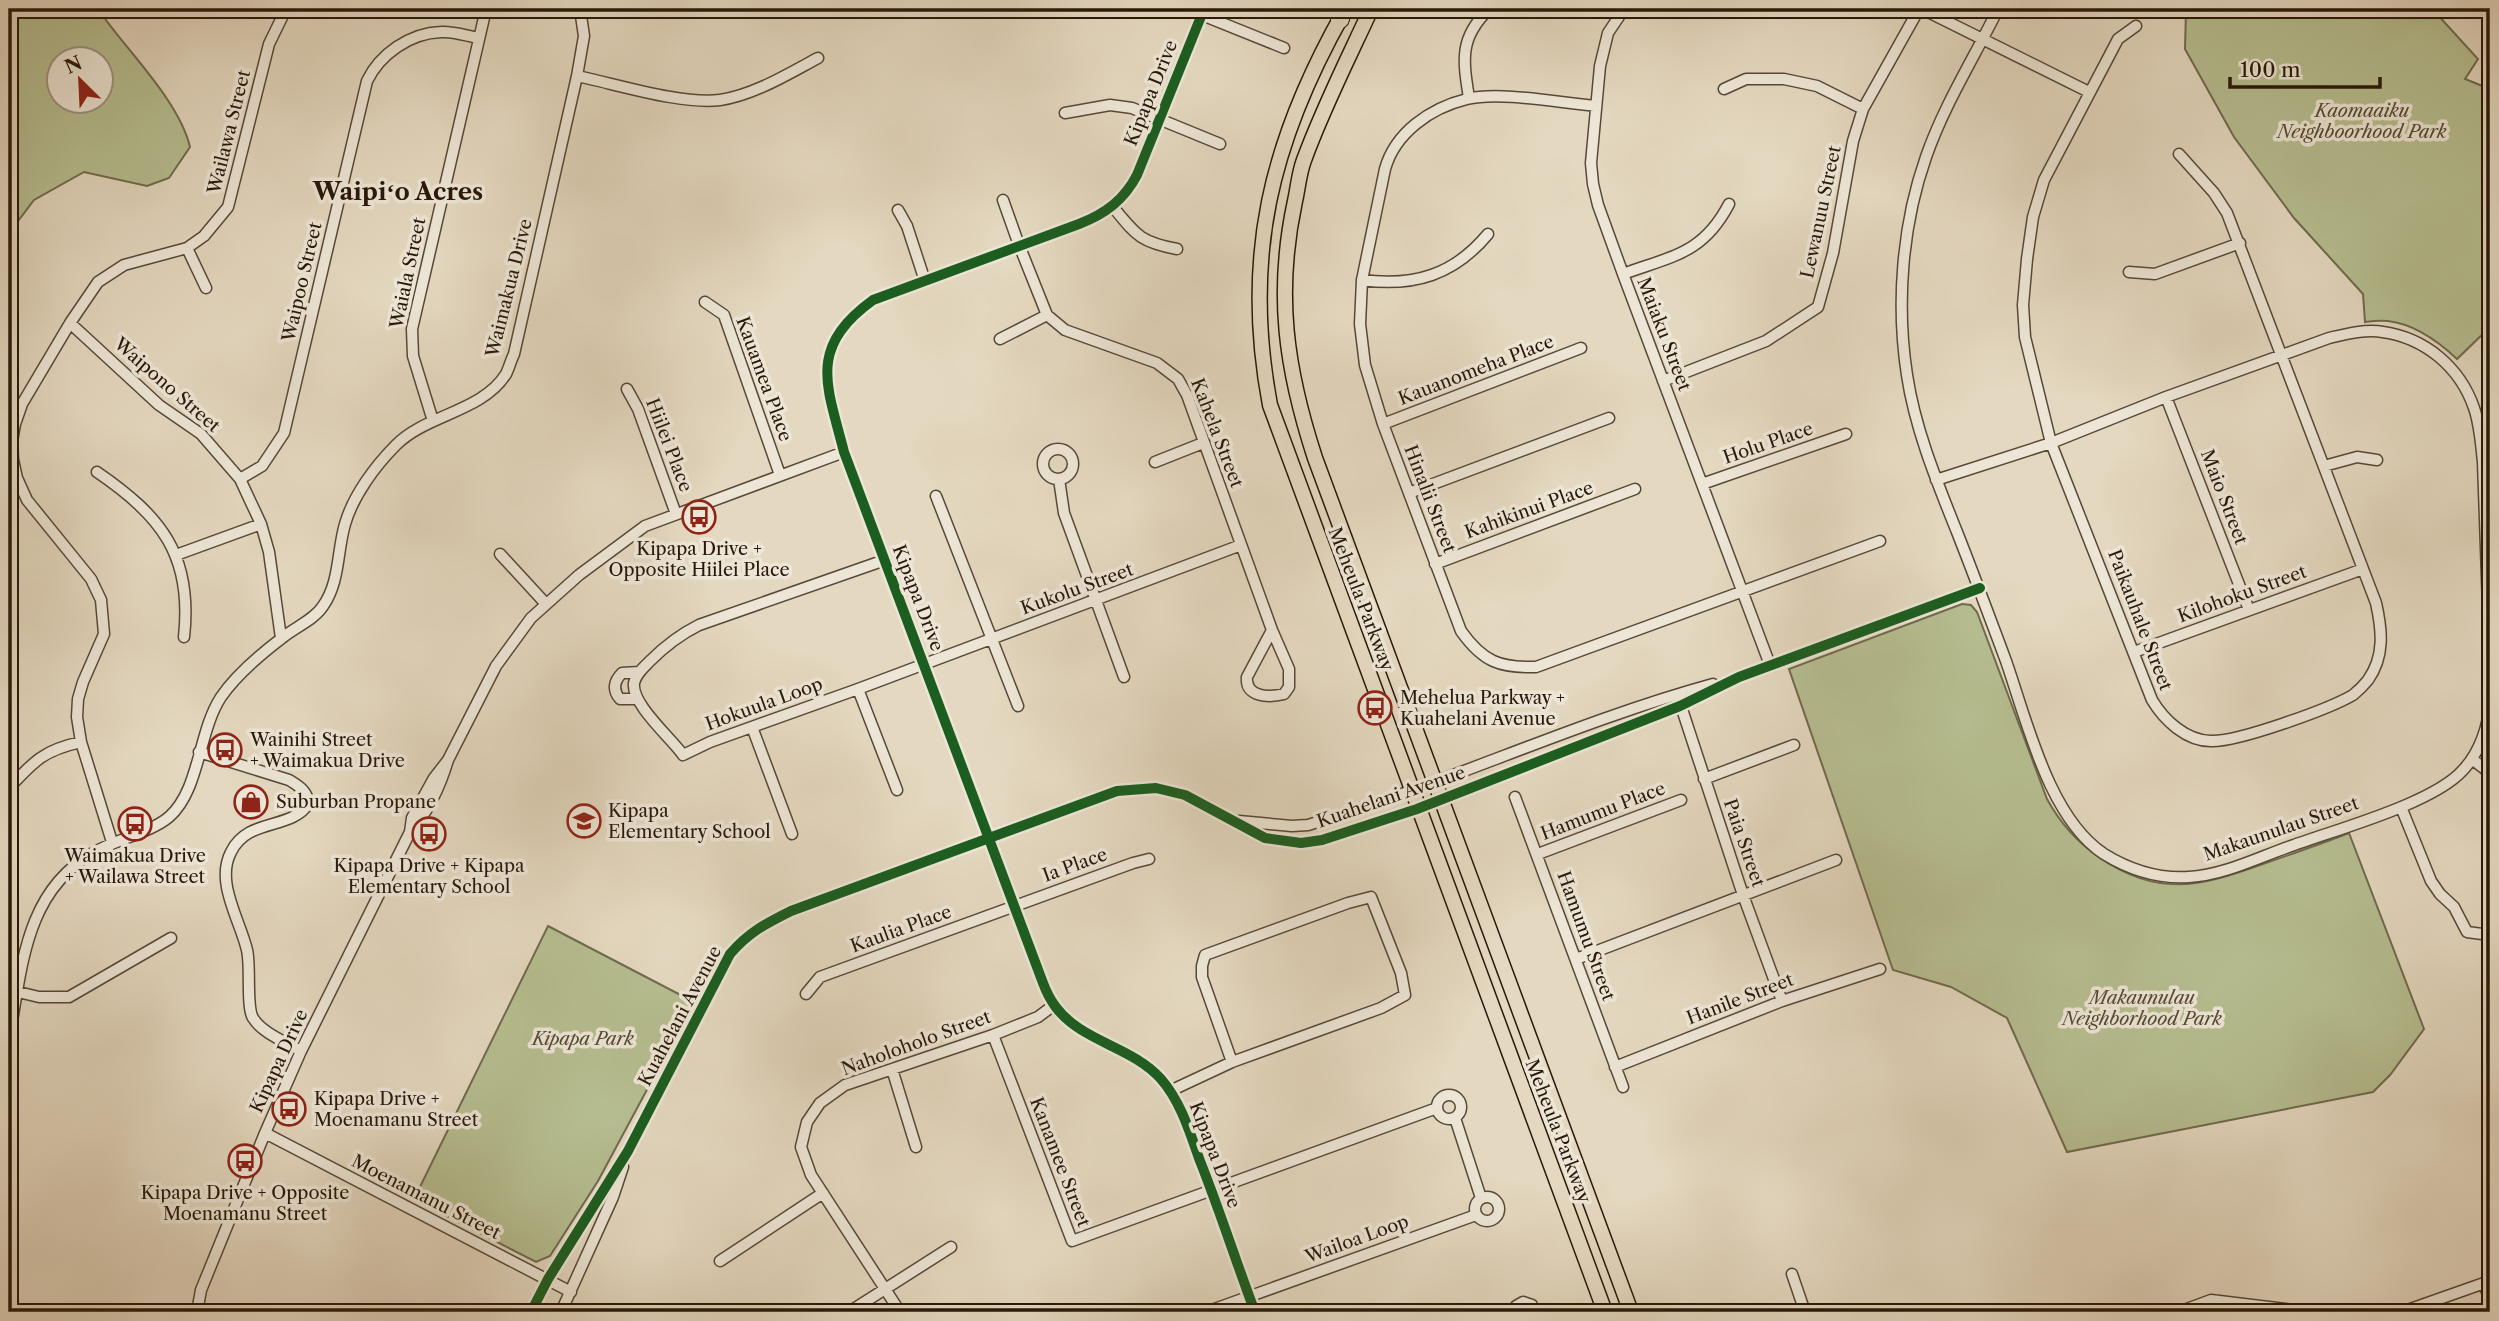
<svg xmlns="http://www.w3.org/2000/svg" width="2499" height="1321" font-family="'Libre Caslon Text',serif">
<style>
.green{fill:#b6be91;stroke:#6f6b4e;stroke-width:2;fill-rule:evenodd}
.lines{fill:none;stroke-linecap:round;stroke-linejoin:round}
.minor-casing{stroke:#574838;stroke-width:13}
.major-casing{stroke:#28180a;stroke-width:17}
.highway-casing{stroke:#28180a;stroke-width:20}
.minor{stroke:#ede6d6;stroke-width:10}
.major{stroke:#e4d8c0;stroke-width:14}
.highway{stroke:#e4d8c0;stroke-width:18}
.cycleway-casing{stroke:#ede6d6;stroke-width:15}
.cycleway{stroke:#1b5e20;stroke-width:10}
.labels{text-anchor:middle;stroke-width:7;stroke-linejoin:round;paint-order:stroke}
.street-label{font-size:18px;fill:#28180a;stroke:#ede6d6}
.park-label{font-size:18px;font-style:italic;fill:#534a32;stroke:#ede6d6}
.poi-label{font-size:18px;fill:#28180a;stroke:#ede6d6;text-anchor:start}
.district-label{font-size:24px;font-weight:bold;fill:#28180a;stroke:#ede6d6}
</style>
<rect width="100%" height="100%" fill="#e4d8c0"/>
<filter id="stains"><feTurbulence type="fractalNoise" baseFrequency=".00286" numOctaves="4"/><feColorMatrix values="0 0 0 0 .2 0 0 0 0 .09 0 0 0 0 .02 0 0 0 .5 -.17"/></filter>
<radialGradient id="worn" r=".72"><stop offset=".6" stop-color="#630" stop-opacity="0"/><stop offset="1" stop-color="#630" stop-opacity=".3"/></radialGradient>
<path class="green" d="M9,9H98C125,49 179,100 190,147L169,178L147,186L84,172L34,200L9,233ZM60,60H102V102H60Z
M2186,9H2437L2436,13L2478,59L2465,79L2490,89V327L2457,359C2439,342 2414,324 2388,321C2380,320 2372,321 2365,322L2363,294L2294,218L2234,137L2185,49Z
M1962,604L1971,605L1977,612L2047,799C2060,823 2077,842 2100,858C2159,898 2201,886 2263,864C2292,854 2321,844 2349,833L2424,1029L2390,1075L2373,1092L2067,1152L2007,1018L1951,987L1893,970L1789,669Z
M548,926L694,1002L598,1181L550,1256L536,1262L414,1199Z"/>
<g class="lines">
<defs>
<path id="minor" d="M1204,9L1137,175C1124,200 1105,214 1079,224L873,300C807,348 827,385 844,452L1043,983C1046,991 1050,999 1055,1006C1081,1042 1132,1046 1161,1079C1181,1102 1190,1133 1200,1161C1220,1211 1236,1262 1255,1312
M1624,9L1608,33L1600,66L1591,163L1593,184L1598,205L1623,274L1770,665
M1922,9L2089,92
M1998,9C1974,58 1944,105 1926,157C1902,225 1896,304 1907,375C1915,429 1937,482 1957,532C1974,575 1990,618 2006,661C2027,721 2049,818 2104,854C2130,870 2159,879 2189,877C2225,875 2261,856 2294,845C2338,829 2434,803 2463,770C2480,752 2489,725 2490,701
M1202,15L1284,48
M2136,26L2118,39L2044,180L2033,217L2027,259L2023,305L2025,337L2051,443L2152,700C2164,720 2186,741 2211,741C2238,742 2329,709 2353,695C2358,691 2364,685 2368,680C2385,656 2382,630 2376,603L2227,213L2214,193L2179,154
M577,76C616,84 682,105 720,100C754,95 788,74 818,58
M1724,89L1746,79H1784L1817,86L1863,109
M1469,98C1463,60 1459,38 1489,9
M1596,106C1561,103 1500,91 1467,99C1430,108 1395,133 1385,169L1362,280L1360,324L1365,365L1383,424L1461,631C1483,662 1500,668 1536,667L1880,541
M1065,113L1110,105L1132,108L1220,144
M1003,200L1019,245L1047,315L1065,330L1157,363L1178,379L1187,395L1272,630L1289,669V687L1284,694C1268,698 1245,697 1247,677L1272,630
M1113,207C1136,235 1140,242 1177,249
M898,210L907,226L925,281
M187,248L206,288
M2129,272L2155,274L2240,243
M1623,274C1672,256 1703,254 1729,204
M1362,280C1414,287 1454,275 1488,234
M705,302L724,315L780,475
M70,323L159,405L201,434L240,479L261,524L269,552L281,638
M1000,339L1047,315
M1663,381L1766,341L1818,307L1833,253L1853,141L1863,109L1919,9
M627,389L638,409L676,514
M2166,397L2249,610
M433,421L413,356L412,329L486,9
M1383,424L1581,348
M1043 464a15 15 0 1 1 30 0a15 15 0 1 1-30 0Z
M1155,462L1203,443
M2324,466L2357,457L2377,460
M97,472C161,516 193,555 184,637
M240,479L262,466L284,433L367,81C380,54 410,33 441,32C453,31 467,36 479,38
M1059,479L1064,513L1124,677
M1936,480L2051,443L2166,397L2329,338C2346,334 2365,329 2383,332C2425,338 2460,367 2474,408C2480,425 2481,444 2483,462L2490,664
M1702,484L1846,434
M1409,493L1609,418
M936,496L1018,706
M500,554L546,604
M176,555L261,524
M885,560L699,625C679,635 665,646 650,661C643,668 636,674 634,683C631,704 671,738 683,755L710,742L858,689L1241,545
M1435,564L1635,489
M2134,652L2363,569
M858,689L897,790
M638,699H620C612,690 614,681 622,673L639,672
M1679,700L1743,895L1782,1001
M752,727L792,834
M199,752L289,780C300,787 306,790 309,803C291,831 248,817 231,852C215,882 240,920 247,950C251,967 246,1007 253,1018C262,1033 286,1042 301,1051
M2472,759L2490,773
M1704,779L1794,745
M9,788C34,761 44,750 81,742
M1515,797L1623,1087
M2401,807L2431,881L2440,894L2454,907L2467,932L2490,935
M1239,821L1292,826L1308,825C1446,784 1575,722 1713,684
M410,832L412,818L434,778L448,760L496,666L531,618L579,575L645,526L844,452
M112,842L81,742L77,717L78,699L83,682L104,634L101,600L91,579L27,500L17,478L13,460L12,441L15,424L22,404L70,323L98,282L124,265L187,248L204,236L228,207L269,44L286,9
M1538,854L1681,800
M1371,897L1401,973L1405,995L1381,1008L1232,1062L1202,977V966L1205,955L1348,903Z
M1576,959L1836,860
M18,992L39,997H69L171,938
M806,994L820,977L1133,863L1149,859
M993,1035L1072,1241L1437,1108
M9,1038C22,970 24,892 93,853C116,839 150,833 169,817C200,790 198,732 221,697C236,675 261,654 282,638C295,627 314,620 323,606C340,582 337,551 345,524C353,496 375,466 396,445C427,414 482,412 506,374C509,368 511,360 514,354L577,76L584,36L580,9
M1615,1067L1782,1001L1880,969
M892,1069L916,1147
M1170,1091L1232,1062
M1437 1107a12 12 0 1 1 24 0a12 12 0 1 1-24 0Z
M1455,1118L1481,1198
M265,1133L571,1292
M1475 1209a12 12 0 1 1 24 0a12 12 0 1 1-24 0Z
M720,1261L823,1193
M1792,1274L1805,1312
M2484,1284L2490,1300
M2184,1310L2211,1300L2311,1312
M197,1312L201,1290L265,1133L301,1051L410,832C429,811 440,787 448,760
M531,1312L548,1279L628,1151L730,954C749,932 765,924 791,911L1117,791L1156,788L1185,795L1265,838L1301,843L1322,840L1417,809L1680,706L1739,677L1980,588
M561,1312L613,1197L623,1167
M849,1312L951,1247
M900,1312L811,1175L801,1147L807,1122L820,1103L845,1085L993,1035L1038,1017L1054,1005
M1206,1312L1476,1215
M1514,1312L1516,1306L1523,1302L1532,1305L1535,1312
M2402,1312L2490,1281"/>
<path id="major" d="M1371,9C1348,59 1323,108 1304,160C1299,173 1298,188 1295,201C1275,294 1286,369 1315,458L1631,1312
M1344,12C1271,141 1242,257 1270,405L1605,1312"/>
<path id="highway" d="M1340,19L1342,9"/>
</defs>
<use href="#minor" class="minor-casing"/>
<use href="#major" class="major-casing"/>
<use href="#highway" class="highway-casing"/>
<use href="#minor" class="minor"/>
<use href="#major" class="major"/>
<use href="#highway" class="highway"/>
<defs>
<path id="cycleway" d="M1204,9L1137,175C1124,200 1105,214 1079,224L873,300C807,348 827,385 844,452L1043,983C1046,991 1050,999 1055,1006C1081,1042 1132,1046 1161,1079C1181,1102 1190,1133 1200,1161C1220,1211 1236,1262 1255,1312
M531,1312L548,1279L628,1151L730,954C749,932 765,924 791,911L1117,791L1156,788L1185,795L1265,838L1301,843L1322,840L1417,809L1680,706L1739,677L1980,588"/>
</defs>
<use href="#cycleway" class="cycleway-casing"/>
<use href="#cycleway" class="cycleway"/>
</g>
<defs>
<symbol id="bus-ring" viewBox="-11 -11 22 22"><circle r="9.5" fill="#ede6d6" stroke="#8f2418" stroke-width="1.5"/><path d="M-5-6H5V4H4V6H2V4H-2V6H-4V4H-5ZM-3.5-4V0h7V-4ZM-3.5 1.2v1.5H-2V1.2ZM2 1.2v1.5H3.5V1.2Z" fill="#8f2418"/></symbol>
<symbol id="shop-ring" viewBox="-11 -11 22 22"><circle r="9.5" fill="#ede6d6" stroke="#8f2418" stroke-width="1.5"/><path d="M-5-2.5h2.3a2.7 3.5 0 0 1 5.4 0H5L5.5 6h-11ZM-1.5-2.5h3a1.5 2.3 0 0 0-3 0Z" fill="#8f2418"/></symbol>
<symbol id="school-ring" viewBox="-11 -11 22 22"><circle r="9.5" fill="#ede6d6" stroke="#8f2418" stroke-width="1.5"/><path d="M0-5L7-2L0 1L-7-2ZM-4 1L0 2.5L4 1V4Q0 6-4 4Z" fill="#8f2418"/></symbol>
</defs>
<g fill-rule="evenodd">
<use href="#bus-ring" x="680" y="498" width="38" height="38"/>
<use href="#bus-ring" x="1356" y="689" width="38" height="38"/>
<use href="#bus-ring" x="206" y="731" width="38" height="38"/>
<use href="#shop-ring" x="232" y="783" width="38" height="38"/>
<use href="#school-ring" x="565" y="802" width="38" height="38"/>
<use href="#bus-ring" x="116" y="805" width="38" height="38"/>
<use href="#bus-ring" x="410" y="815" width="38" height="38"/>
<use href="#bus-ring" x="270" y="1090" width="38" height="38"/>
<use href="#bus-ring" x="226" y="1142" width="38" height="38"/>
</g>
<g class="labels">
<g class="street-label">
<text transform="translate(1151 93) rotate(-68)" y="6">Kipapa Drive</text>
<text transform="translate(229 132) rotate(-76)" y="6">Wailawa Street</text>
<text transform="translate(1821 212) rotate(-78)" y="6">Lewanuu Street</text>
<text transform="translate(408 273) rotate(-78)" y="6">Waiala Street</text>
<text transform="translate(302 282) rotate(-77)" y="6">Waipoo Street</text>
<text transform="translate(509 288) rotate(-76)" y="6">Waimakua Drive</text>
<text transform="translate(1664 334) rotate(69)" y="6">Maiaku Street</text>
<text transform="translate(1476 370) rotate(-21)" y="6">Kauanomeha Place</text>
<text transform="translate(764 379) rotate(70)" y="6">Kauamea Place</text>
<text transform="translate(167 385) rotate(41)" y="6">Waipono Street</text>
<text transform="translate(1217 433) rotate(69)" y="6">Kahela Street</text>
<text transform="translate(1768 443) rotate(-19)" y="6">Holu Place</text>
<text transform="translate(669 445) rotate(69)" y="6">Hiilei Place</text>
<text transform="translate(2224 497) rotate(69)" y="6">Maio Street</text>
<text transform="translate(1430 499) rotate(69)" y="6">Hinalii Street</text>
<text transform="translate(1529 510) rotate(-20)" y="6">Kahikinui Place</text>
<text transform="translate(1077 589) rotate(-20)" y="6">Kukolu Street</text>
<text transform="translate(2242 594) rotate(-20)" y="6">Kilohoku Street</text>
<text transform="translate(918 598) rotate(69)" y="6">Kipapa Drive</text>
<text transform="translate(1361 599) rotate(69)" y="6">Meheula Parkway</text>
<text transform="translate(2140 620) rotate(69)" y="6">Paikauhale Street</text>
<text transform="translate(764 704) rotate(-20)" y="6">Hokuula Loop</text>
<text transform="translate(1391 797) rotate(-19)" y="6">Kuahelani Avenue</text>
<text transform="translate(1603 811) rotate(-21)" y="6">Hamumu Place</text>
<text transform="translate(2281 829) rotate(-19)" y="6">Makaunulau Street</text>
<text transform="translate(1744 843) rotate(71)" y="6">Paia Street</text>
<text transform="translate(1075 865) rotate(-20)" y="6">Ia Place</text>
<text transform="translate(901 929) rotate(-20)" y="6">Kaulia Place</text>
<text transform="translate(1586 936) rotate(70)" y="6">Hamumu Street</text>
<text transform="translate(1740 999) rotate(-21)" y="6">Hanile Street</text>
<text transform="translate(680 1016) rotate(-62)" y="6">Kuahelani Avenue</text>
<text transform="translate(916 1043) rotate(-20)" y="6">Naholoholo Street</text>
<text transform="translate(279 1061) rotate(-65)" y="6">Kipapa Drive</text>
<text transform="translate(1558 1131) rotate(69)" y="6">Meheula Parkway</text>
<text transform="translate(1215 1155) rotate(69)" y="6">Kipapa Drive</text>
<text transform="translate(1060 1162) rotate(69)" y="6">Kanamee Street</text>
<text transform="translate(426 1197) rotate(27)" y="6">Moenamanu Street</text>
<text transform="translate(1357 1239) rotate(-20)" y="6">Wailoa Loop</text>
</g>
<g class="park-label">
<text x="2362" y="117">Kaomaaiku<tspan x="2362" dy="21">Neighboorhood Park</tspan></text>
<text x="2142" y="1004">Makaunulau<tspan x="2142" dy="21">Neighborhood Park</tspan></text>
<text x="583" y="1045">Kipapa Park</text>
</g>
<g class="poi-label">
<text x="699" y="555" text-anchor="middle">Kipapa Drive +<tspan x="699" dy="21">Opposite Hiilei Place</tspan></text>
<text x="1400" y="704">Mehelua Parkway +<tspan x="1400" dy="21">Kuahelani Avenue</tspan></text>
<text x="250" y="746">Wainihi Street<tspan x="250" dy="21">+ Waimakua Drive</tspan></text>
<text x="276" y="808">Suburban Propane</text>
<text x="608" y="817">Kipapa<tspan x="608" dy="21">Elementary School</tspan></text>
<text x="135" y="862" text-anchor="middle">Waimakua Drive<tspan x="135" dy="21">+ Wailawa Street</tspan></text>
<text x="429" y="872" text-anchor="middle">Kipapa Drive + Kipapa<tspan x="429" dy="21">Elementary School</tspan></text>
<text x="314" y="1105">Kipapa Drive +<tspan x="314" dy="21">Moenamanu Street</tspan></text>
<text x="245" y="1199" text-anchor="middle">Kipapa Drive + Opposite<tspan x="245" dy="21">Moenamanu Street</tspan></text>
</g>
<g class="district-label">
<text x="398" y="200">Waipiʻo Acres</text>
</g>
</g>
<rect width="2499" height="1321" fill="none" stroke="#e4d8c0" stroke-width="35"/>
<rect x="10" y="10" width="2478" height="1300" fill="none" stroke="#28180a" stroke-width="3.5"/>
<rect x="18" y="18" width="2464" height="1286" fill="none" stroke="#28180a" stroke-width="2"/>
<g transform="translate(80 80) rotate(336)"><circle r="33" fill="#ede6d6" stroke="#9e9484" stroke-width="2"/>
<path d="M0-5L12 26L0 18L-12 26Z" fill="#8f2418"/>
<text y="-10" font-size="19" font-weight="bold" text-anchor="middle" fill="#28180a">N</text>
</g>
<path d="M2230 77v10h150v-10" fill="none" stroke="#28180a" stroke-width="3.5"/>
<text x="2240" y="77" font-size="21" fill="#28180a" stroke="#ede6d6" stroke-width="5" paint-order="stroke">100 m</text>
<rect width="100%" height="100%" filter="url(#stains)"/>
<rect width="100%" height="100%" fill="url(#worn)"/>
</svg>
